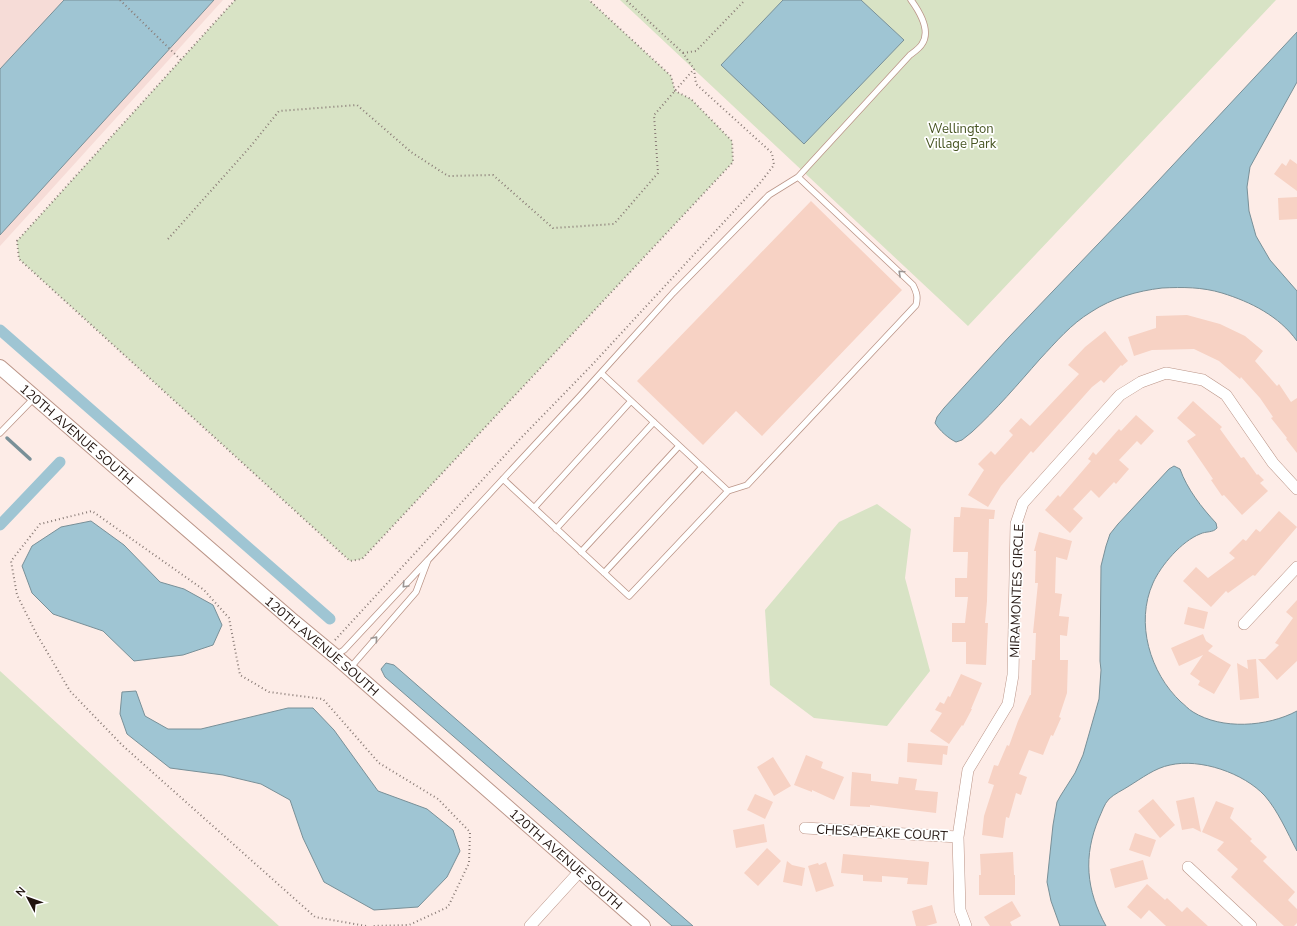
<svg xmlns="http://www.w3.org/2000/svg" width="1297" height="926" font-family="'Nunito Sans',sans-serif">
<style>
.industrial{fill:#f6dcd7}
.green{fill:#d8e3c5}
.water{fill:#9fc5d3;stroke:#799098}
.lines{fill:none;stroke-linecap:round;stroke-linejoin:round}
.stream{stroke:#799098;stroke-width:3.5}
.canal{stroke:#9fc5d3;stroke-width:11}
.building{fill:#f7d2c4}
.service-casing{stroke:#bb9588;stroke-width:7}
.minor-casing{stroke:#bb9588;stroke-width:12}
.tertiary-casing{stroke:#bb9588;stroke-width:16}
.path{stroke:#897b76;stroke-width:2;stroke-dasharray:1 3;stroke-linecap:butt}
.service{stroke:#fff;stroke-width:5.5}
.minor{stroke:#fff;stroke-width:11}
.tertiary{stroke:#fff;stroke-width:14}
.oneway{stroke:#9b9593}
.labels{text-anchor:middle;stroke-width:3.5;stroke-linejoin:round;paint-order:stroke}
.park-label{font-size:13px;fill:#485624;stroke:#fff}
.street-label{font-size:13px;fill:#21140f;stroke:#fff}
</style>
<rect width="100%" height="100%" fill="#fdece7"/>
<path class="industrial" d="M0,0H223L0,246Z"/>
<path class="green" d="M235,0H589L671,76L675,91L691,99L732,141L733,162L362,559L350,561L19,259L17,241Z
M620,0H1276L968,326Z
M877,504L911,529L905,578L930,671L887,726L814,718L770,685L765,610L839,522Z
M0,671L279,926H0Z"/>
<path class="water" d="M64,0H214L0,235V69Z
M783,0H861L904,40L804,144L721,65Z
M1297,32V82L1250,167L1247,187L1249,211L1256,236L1270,260L1297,291V341C1279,316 1251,302 1222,293C1202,287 1183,287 1162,288C1137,291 1112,298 1091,312C1071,324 1056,342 1040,359C1018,384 996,410 972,432L962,440L956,442C948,438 940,431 935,423L937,417L944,408L1009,337L1144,196Z
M1174,466L1180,469C1187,489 1202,508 1216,523L1217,528C1213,533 1206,531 1200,534C1182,541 1161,565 1153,583C1135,623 1150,673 1181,702C1185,705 1188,709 1193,712C1222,730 1267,727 1297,711V851C1287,832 1278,811 1265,796C1244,773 1200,758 1170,765C1155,768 1142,778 1129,786C1123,790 1114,794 1109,799C1104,804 1102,812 1099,818C1083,856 1086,890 1106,926H1060L1051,901L1047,882L1053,825L1057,802L1061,795L1075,773L1083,755L1099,699L1101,670L1100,661L1101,566L1106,546L1110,534L1118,524L1169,469Z
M91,521L124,545L160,582L184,589L213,605L222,625L213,645L183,655L134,661L103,631L53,614L32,593L22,566L32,546L61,527Z
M386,663L394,665L693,926H672L385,677L381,669Z
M136,691L145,716L168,729H201L288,708H313L334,730L378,791L427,809L453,830L460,851L447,877L418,907L374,910L324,882L303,838L290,800L261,784L223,775L170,768L127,734L120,714L122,692Z"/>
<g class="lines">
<path class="stream" d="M7,438L30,459"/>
<path class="canal" d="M0,330L330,619
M0,525L60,462"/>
</g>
<path class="building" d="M1290,159L1297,164V191L1274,174L1282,163L1286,166Z
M1297,197V219L1279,220L1278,198Z
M811,201L902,290L762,436L736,411L703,445L637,381Z
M1187,315L1220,324L1245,336L1263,351L1255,361L1277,386L1279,384L1291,402L1297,398V453L1286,439L1287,438L1271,418L1273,417L1260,398L1241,377L1240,379L1219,361L1194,349L1152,350L1134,356L1128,337L1156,328V316Z
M1105,331L1128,361L1122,366L1121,365L1104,383L1101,380L1092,387L1033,453L1031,451L1001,486L988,507L968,495L984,470L978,464L991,451L995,455L1013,435L1009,431L1021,418L1030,426L1079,374L1068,365L1085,347Z
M1193,401L1222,427L1220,429L1241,458L1244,457L1257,475L1258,474L1264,480L1260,483L1268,491L1242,515L1224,495L1222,496L1211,480L1213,479L1187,441L1196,435L1177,418Z
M1136,415L1154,431L1141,445L1137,441L1119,460L1129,469L1116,484L1114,482L1099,498L1091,490L1073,509L1083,518L1070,533L1045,510L1058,495L1060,497L1091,461L1088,459L1093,452L1096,455L1119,429L1121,431Z
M961,507L995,510L994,519H989L987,601L985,623H988L986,665L966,664V642H952V623H965L968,597H955V578H967L968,552H953L954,517H960Z
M1279,511L1297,527L1255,576L1253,575L1228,593L1226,591L1211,607L1183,581L1196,567L1208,578L1235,558L1229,553L1243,539L1246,541L1256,529L1260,532Z
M1039,532L1072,541L1067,560L1056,557L1055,593L1062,594L1059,616L1069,617L1067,636L1060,635V660H1068L1067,693L1059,717L1061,718L1053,736L1051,735L1043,755L1029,750L1019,774L1027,777L1021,795L1016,793L1009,818L1006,817L1003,838L982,835L984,816L994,785L988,783L994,765L998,766L1007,745L1009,746L1018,721L1030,695H1031L1032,660H1035L1036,633H1033L1038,583H1035L1036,551H1034Z
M1297,600V661L1277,680L1258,659H1265L1279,645L1275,643L1293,618L1286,612Z
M1188,607L1208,612L1204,629L1184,624Z
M1203,634L1206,641L1213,646L1208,651L1231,665L1214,694L1198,685L1200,681L1190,674L1203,655L1179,666L1171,648Z
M1256,659L1259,698L1240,700L1237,663L1248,669L1247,660Z
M961,674L982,683L971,709H972L963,726L962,725L949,744L930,731L942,713L935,710L940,702L944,704L948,696L950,697Z
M908,743L948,746L947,755L943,754L942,765L907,762Z
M806,755L823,762L821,768L844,777L834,800L812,790V792L794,785Z
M773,757L791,786L774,796L757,767Z
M852,772L871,774V781L898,784L899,777L917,779L915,790L938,792L936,813L870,805V807L850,806Z
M755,794L773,802L765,819L747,810Z
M1194,797L1201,832L1193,828L1182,830L1176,801Z
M1153,799L1175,825L1160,838L1138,811Z
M1216,801L1234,808L1230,818L1252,839L1250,841L1267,857L1263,861L1295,892L1288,900L1297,909V923L1294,926H1284L1231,877L1238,869L1217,850L1224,842L1202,832Z
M764,824L767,842L736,848L733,830Z
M1135,833L1156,840L1150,857L1129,850Z
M767,848L781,861L758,886L744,873Z
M1013,852L1014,875H1015V895H979V875H981L980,854Z
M843,854L929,862L927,885L907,884L908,878L882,876V882L863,881V875L841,873Z
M1143,860L1148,879L1115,888L1110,869Z
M787,861L792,865L805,868L802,886L783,882Z
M826,862L834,886L816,892L808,866L818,863L819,865Z
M1147,884L1165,900L1167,898L1182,912L1187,907L1208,926H1166L1149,910L1141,919L1127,907Z
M1012,901L1021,916L1010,922L1012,926H990L984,917Z
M932,905L937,923L926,926H916L912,911Z"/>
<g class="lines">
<defs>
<path id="service" d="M601,373L728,491L747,485L916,305C918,297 917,293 913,285L798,177
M0,433L35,397
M503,479L629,596L728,491
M534,508L631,401
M556,529L654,422
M581,552L679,446
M428,560L581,395L673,293L769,195L798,177L910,55C914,52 920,48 922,44C931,31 919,11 911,0
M604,573L702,467
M336,655L344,650L428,560L416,592L350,668"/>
<path id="minor" d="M1244,624L1297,567
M805,828L958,837
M1188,867L1251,926
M530,926L580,871
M966,926L960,910L958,837L968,770L1008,704L1013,675L1016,524L1023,503L1120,395L1141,382L1166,373L1203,380L1226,395L1273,463L1297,489"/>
<g id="tertiary">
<path id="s1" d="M0,367L294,622L335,656L643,926"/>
</g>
</defs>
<use href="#service" class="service-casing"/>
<use href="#minor" class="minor-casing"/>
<use href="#tertiary" class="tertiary-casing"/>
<path class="path" d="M120,0L181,60
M235,0L17,241L19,259L350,561L362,559L733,162L732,141L691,99L675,91L671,76L589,0
M683,53L696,51L745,0
M168,239L250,147L279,111L357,105L411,152L448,176L493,175L553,228L614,224L658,173L654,115L694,69
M335,640L520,439L591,366L760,183L774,165L772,153L696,84L694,69L683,53L626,0
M366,926L315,917L122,745L70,691L36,633L17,595L11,561L40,524L92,511L204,590L229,618L240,675L269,692L323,699L379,763L438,799L470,832L469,863L448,907L409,925L373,926"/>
<use href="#service" class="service"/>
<use href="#minor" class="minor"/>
<use href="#tertiary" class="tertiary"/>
</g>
<defs><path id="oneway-chevron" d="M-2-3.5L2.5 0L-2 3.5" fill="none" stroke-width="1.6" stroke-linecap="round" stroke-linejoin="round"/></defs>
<g class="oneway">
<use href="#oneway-chevron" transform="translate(901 273) rotate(-137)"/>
<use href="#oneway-chevron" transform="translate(405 585) rotate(133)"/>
<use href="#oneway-chevron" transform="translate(375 639) rotate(-49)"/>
</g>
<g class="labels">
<g class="park-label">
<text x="961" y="133">Wellington<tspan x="961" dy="15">Village Park</tspan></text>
</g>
<g class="street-label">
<text dy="5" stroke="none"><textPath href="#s1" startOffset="102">120TH AVENUE SOUTH</textPath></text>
<text transform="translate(1016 591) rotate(-88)" y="5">MIRAMONTES CIRCLE</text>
<text dy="5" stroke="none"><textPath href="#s1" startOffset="426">120TH AVENUE SOUTH</textPath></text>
<text transform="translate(882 832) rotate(3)" y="5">CHESAPEAKE COURT</text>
<text dy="5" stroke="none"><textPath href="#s1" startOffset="750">120TH AVENUE SOUTH</textPath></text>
</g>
</g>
<g transform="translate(28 898) rotate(311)" stroke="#ffffff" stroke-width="3" paint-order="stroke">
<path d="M0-3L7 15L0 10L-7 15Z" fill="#21140f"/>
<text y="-6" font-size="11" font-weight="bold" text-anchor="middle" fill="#21140f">N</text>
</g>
</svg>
